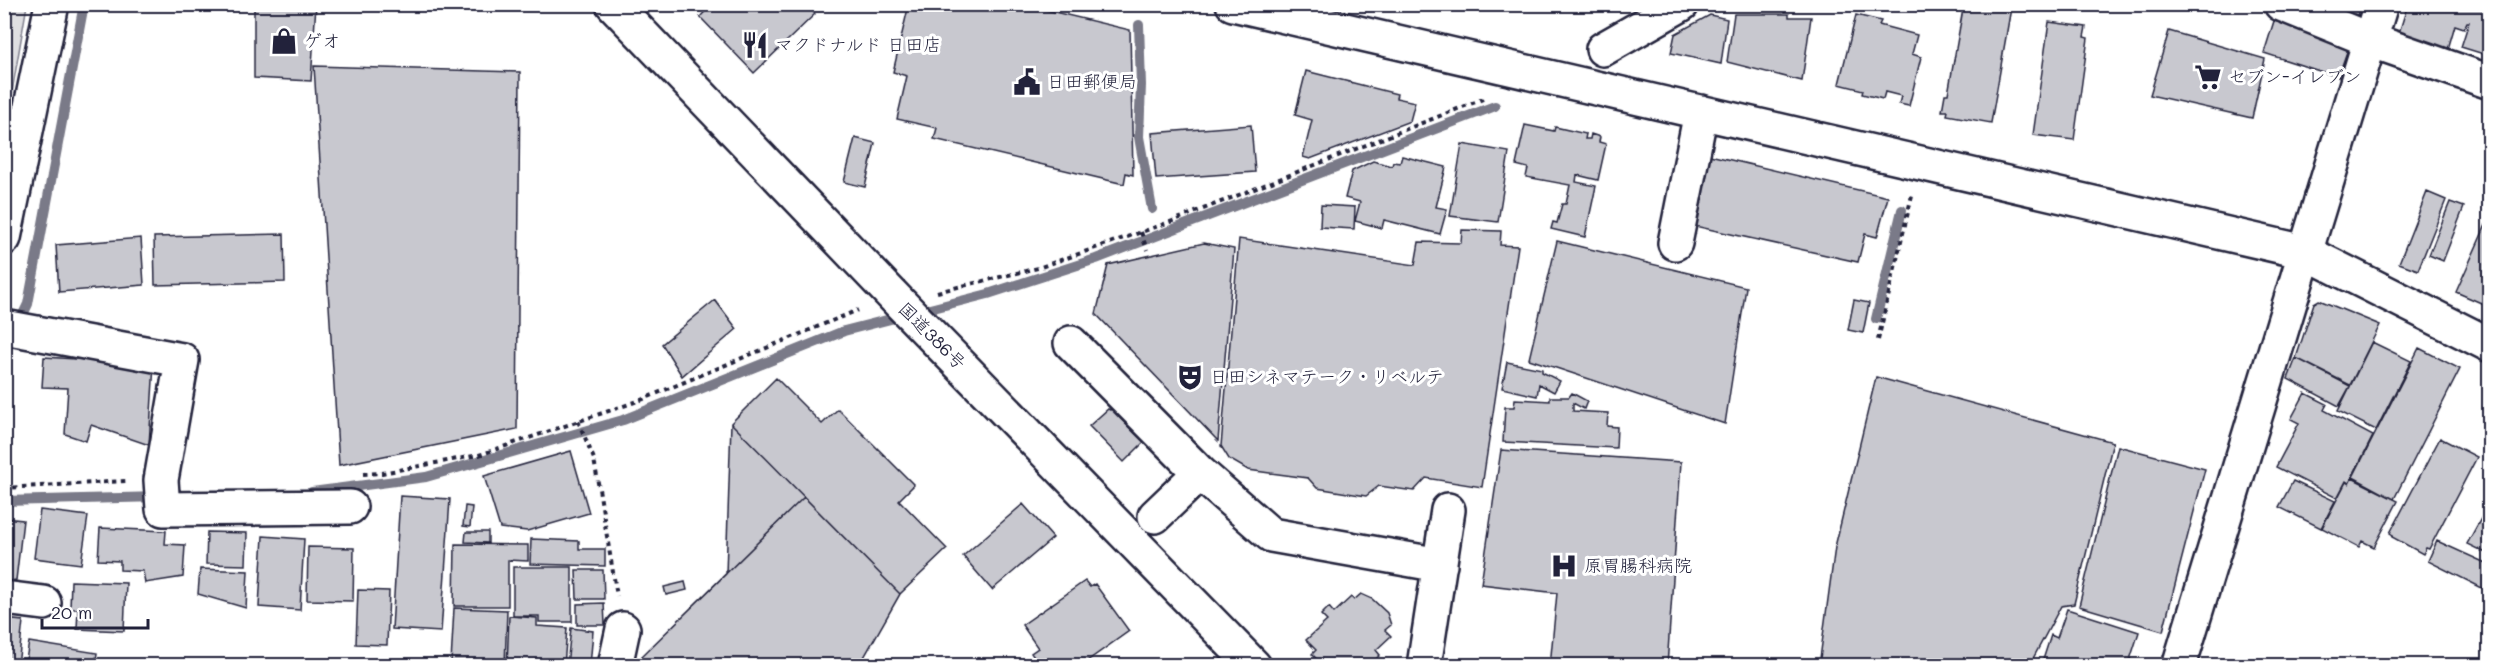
<svg xmlns="http://www.w3.org/2000/svg" width="2494" height="670" font-family="Mali,'Klee One',sans-serif">
<style>
.green{fill:#dfdfe2;stroke:#80808e;stroke-width:1.5}
.lines{fill:none;stroke-linecap:round;stroke-linejoin:round}
.stream{stroke:#7a7a88;stroke-width:10}
.building{fill:#c8c8cf;stroke:#22223b;stroke-width:1.5}
.minor-casing{stroke:#22223b;stroke-width:38}
.highway-casing{stroke:#22223b;stroke-width:38}
.path{stroke:#22223b;stroke-width:4;stroke-dasharray:4.5 4.5;stroke-linecap:butt}
.minor{stroke:#fff;stroke-width:33}
.highway{stroke:#fff;stroke-width:33}
.labels{text-anchor:middle;stroke-width:6;stroke-linejoin:round;paint-order:stroke}
.poi-label{font-size:18px;fill:#22223b;stroke:#fff;text-anchor:start}
.street-label{font-size:18px;fill:#22223b;stroke:#fff}
</style>
<rect width="100%" height="100%" fill="#fff"/>
<filter id="ink" filterUnits="userSpaceOnUse"><feTurbulence type="fractalNoise" baseFrequency=".0167" numOctaves="2"/><feDisplacementMap in="SourceGraphic" scale="12" xChannelSelector="R" yChannelSelector="G"/><feConvolveMatrix kernelMatrix="1 2 1 2 8 2 1 2 1" color-interpolation-filters="sRGB"/></filter>
<g filter="url(#ink)">
<path class="green" d="M5,4L27,5L5,132L4,5Z"/>
<g class="lines">
<path class="stream" d="M1139,25L1141,85L1139,137L1152,209
M1876,319L1902,210
M4,354L28,304L84,4
M312,492L426,477L623,420L844,331L988,294L1096,259L1495,106
M4,501L159,497"/>
</g>
<path class="building" d="M254,4H316L311,81L254,78Z
M712,4H807L815,14L754,73L700,17Z
M909,4H1021L1130,30L1133,175L1126,173L1124,184L934,139L937,128L897,119L907,76L893,72Z
M2337,4H2361L2357,15L2336,8Z
M2408,4H2490V56L2461,47L2469,22H2467L2464,28L2455,25L2448,49L2399,33Z
M2011,8L1991,123L1947,115L1948,111H1942L1945,94H1948L1963,9Z
M1734,14H1789V17H1811L1802,81L1727,62Z
M1710,15L1727,19L1721,64L1671,53L1675,34Z
M1856,15L1881,21L1879,25L1917,35L1912,54L1921,57L1909,106L1899,104L1901,96L1885,92L1883,99L1862,94L1863,90L1839,84Z
M2274,21L2349,46L2338,77L2264,53Z
M2049,22L2086,27L2084,37L2088,38L2074,140L2033,135Z
M2169,31L2265,59L2252,118L2150,95Z
M314,66L520,72L517,429L339,465Z
M1306,71L1397,94L1396,98L1415,102L1410,121L1310,159L1303,157L1312,120L1295,115Z
M1251,125L1255,172L1156,179L1152,133Z
M1525,125L1554,131L1555,127L1586,134L1585,139H1590L1591,134L1600,137L1599,142L1606,144L1598,180L1577,175L1576,182L1596,186L1585,237L1551,229L1553,222L1557,223L1562,204H1566L1570,185L1526,177L1528,168L1516,165Z
M855,138L875,143L865,187L844,182Z
M1462,144L1509,152L1498,222L1450,216Z
M1697,152L1888,197L1877,237L1865,234L1858,262L1690,225Z
M1402,156L1446,167L1436,207L1447,209L1440,234L1384,220L1382,228L1355,221L1360,202L1345,198L1352,171L1373,161L1392,166L1393,162L1400,163Z
M2427,192L2446,200L2418,270L2399,263Z
M2450,202L2464,207L2443,261L2429,255Z
M1321,205L1355,207L1354,229L1320,227Z
M2490,216V302L2488,306L2456,292Z
M1462,230L1501,231L1500,245L1518,246L1482,487L1426,478L1414,491L1379,486L1366,496L1317,488L1308,478L1248,470L1229,459L1221,446L1239,239L1415,265L1419,242L1461,243Z
M284,234L285,282L155,285L154,237Z
M141,238L144,285L59,292L56,245Z
M1557,241L1746,287L1725,424L1529,359Z
M1204,243L1234,249L1218,441L1096,314L1108,265Z
M715,300L737,329L682,376L662,344Z
M1854,300L1869,303L1863,333L1848,330Z
M2319,300L2380,325L2350,385L2296,358L2314,303Z
M2372,342L2411,361L2376,430L2338,411Z
M2419,348L2460,369L2394,499L2353,477Z
M44,357L154,364L149,445L91,425L86,441L65,434L68,388L42,387Z
M2296,358L2350,386L2339,406L2288,379Z
M1507,362L1542,369V372L1560,381L1554,392L1539,384L1537,396L1502,388Z
M1876,377L2113,442L2074,604L2061,606L2029,666H1819L1835,547Z
M776,378L822,424L838,409L914,485L899,500L947,549L900,594L859,666H642V656L726,574L731,423Z
M776,378L822,424L838,409L914,485L899,500L947,549L900,594L731,423Z
M1572,393L1587,401L1584,409L1573,403V411L1608,413L1607,426L1617,427L1616,448L1503,442L1505,407H1514L1515,399L1550,401V397H1569Z
M2305,393L2327,404L2324,410L2373,436L2349,483L2346,481L2337,498L2276,467L2299,423L2291,419Z
M1113,407L1121,415L1119,417L1144,442L1124,462L1089,426L1108,409L1110,410Z
M2440,438L2477,457L2429,549L2426,548L2423,554L2392,537L2393,535L2390,533Z
M2118,446L2205,469L2163,631L2079,606Z
M1501,450L1681,462L1667,666H1550L1557,593L1481,584Z
M571,451L589,513L527,531L500,528L484,476Z
M2352,478L2398,501L2374,547L2362,541L2359,547L2322,528L2346,482L2349,484Z
M2293,481L2335,501L2321,528L2279,507Z
M400,496L450,499L441,632L392,629Z
M804,497L900,594L859,666H642V656Z
M2490,502V555L2467,544Z
M1023,504L1053,538L992,590L963,556Z
M465,506L472,507L470,527L463,526Z
M40,510L88,516L81,564L34,558Z
M4,518L23,520L16,580L4,582Z
M100,528L166,531L165,544L185,545L183,577L145,583L143,571L120,570V561L98,560Z
M207,532L247,533L246,565L206,564Z
M466,532H488V543L465,542Z
M263,536L304,539L300,610L259,607Z
M531,539L579,541V549H605V566L530,564Z
M2437,541L2490,565V592L2428,561Z
M455,544L528,545V561L508,560V606H454Z
M308,547L354,548L353,601L307,600Z
M513,567H572V622H539V616H513Z
M200,569L248,571L246,608L198,594Z
M576,570H603L604,599H577Z
M71,581L126,583L124,631L77,629L78,609H70Z
M1085,581L1090,587L1095,584L1129,631L1080,666H1066L1065,663L1061,666H1040L1031,653L1038,648L1022,625Z
M685,582L687,590L666,595L664,587Z
M358,590L389,591L387,645L356,644Z
M1361,594L1372,599L1387,613L1391,625L1385,630L1391,636L1376,650L1380,655L1369,666H1323L1312,654L1316,650L1306,640L1327,621L1321,615L1329,607L1334,613L1351,597L1354,600Z
M604,603L605,625H577V604Z
M454,608L507,610L505,665L451,663Z
M2067,609L2139,632L2128,666H2041L2051,635L2057,638Z
M509,616L537,618V626L567,628L564,666H507Z
M4,619L23,621L18,666H4Z
M571,628L593,631L590,666H567Z
M29,642L97,653L95,666H25Z
M146,660L160,666H144Z"/>
<g class="lines">
<defs>
<path id="minor" d="M1233,4L2305,252L2490,345
M2281,4L2370,40L2490,82
M1603,49L1682,4
M4,238L52,4
M1675,243L1701,112
M4,327L182,360L161,480L163,509L350,507
M1071,343L1200,473L1155,516
M1200,473L1271,535L1440,565
M4,598L44,603
M615,666L623,629
M1424,666L1448,510
M2179,666L2381,4"/>
<path id="highway" d="M613,4L898,301L1254,666"/>
</defs>
<use href="#minor" class="minor-casing"/>
<use href="#highway" class="highway-casing"/>
<path class="path" d="M1141,232L1147,250
M937,292L1038,268L1170,222L1483,99
M1878,340L1912,195
M578,421L594,459L617,596
M363,474L382,473L479,455L641,400L858,310
M4,488L127,481"/>
<use href="#minor" class="minor"/>
<use href="#highway" class="highway"/>
</g>
</g>
<defs>
<symbol id="shop-bare" viewBox="-9 -9 18 18"><path d="M-5-2.5h2.3a2.7 3.5 0 0 1 5.4 0H5L5.5 6h-11ZM-1.5-2.5h3a1.5 2.3 0 0 0-3 0Z" fill="#22223b" stroke="#fff" stroke-width="2.5" paint-order="stroke"/></symbol>
<symbol id="restaurant-bare" viewBox="-9 -9 18 18"><path d="M-5-6h1v4h1v-4h1v4h1v-4h1v5L-1.5 .5V6h-2V.5L-5-1ZM5-6V6H3V1.5H1.5Q1.5-4 5-6Z" fill="#22223b" stroke="#fff" stroke-width="2.5" paint-order="stroke"/></symbol>
<symbol id="supermarket-bare" viewBox="-9 -9 18 18"><path d="M-6-5.5h2.5l.6 2H6L4.5 2H-2.5L-4.4-4H-6ZM-1.5 3.2a1.3 1.3 0 1 0 .1 0ZM3 3.2a1.3 1.3 0 1 0 .1 0Z" fill="#22223b" stroke="#fff" stroke-width="2.5" paint-order="stroke"/></symbol>
<symbol id="civic-bare" viewBox="-9 -9 18 18"><path d="M-.6-6.5H3V-4.5H.6V-3L4-1V1h2V6H-6V1h2V-1L-.6-3ZM-1.2 2.5V6h2.4V2.5Z" fill="#22223b" stroke="#fff" stroke-width="2.5" paint-order="stroke"/></symbol>
<symbol id="theatre-bare" viewBox="-9 -9 18 18"><path d="M-5-5.5Q0-4 5-5.5V0Q5 5 0 6Q-5 5-5 0ZM-3.3-2.5H-1v1.5H-3.3ZM1-2.5H3.3v1.5H1ZM-2.8 1Q0 5.5 2.8 1Z" fill="#22223b" stroke="#fff" stroke-width="2.5" paint-order="stroke"/></symbol>
<symbol id="hospital-bare" viewBox="-9 -9 18 18"><path d="M-5-5h3v3.5h4V-5h3V5h-3V1.5h-4V5h-3Z" fill="#22223b" stroke="#fff" stroke-width="2.5" paint-order="stroke"/></symbol>
</defs>
<g fill-rule="evenodd">
<use href="#shop-bare" x="265" y="22" width="38" height="38"/>
<use href="#restaurant-bare" x="736" y="26" width="38" height="38"/>
<use href="#supermarket-bare" x="2189" y="58" width="38" height="38"/>
<use href="#civic-bare" x="1008" y="63" width="38" height="38"/>
<use href="#theatre-bare" x="1171" y="358" width="38" height="38"/>
<use href="#hospital-bare" x="1545" y="547" width="38" height="38"/>
</g>
<g class="labels">
<g class="poi-label">
<text x="304" y="47">ゲオ</text>
<text x="775" y="51">マクドナルド 日田店</text>
<text x="2228" y="83">セブン-イレブン</text>
<text x="1047" y="88">日田郵便局</text>
<text x="1210" y="383">日田シネマテーク・リベルテ</text>
<text x="1584" y="572">原胃腸科病院</text>
</g>
<g class="street-label">
<text transform="translate(932 336) rotate(45)" y="6">国道386号</text>
</g>
</g>
<rect width="2494" height="670" fill="none" stroke="#fff" stroke-width="24"/>
<rect x="12" y="12" width="2470" height="646" fill="none" stroke="#22223b" stroke-width="2" filter="url(#ink)"/>
<path d="M42 619v9h106v-9" fill="none" stroke="#22223b" stroke-width="3"/>
<text x="51" y="619" font-size="18" fill="#22223b" stroke="#ffffff" stroke-width="4.5" paint-order="stroke">20 m</text>
</svg>
